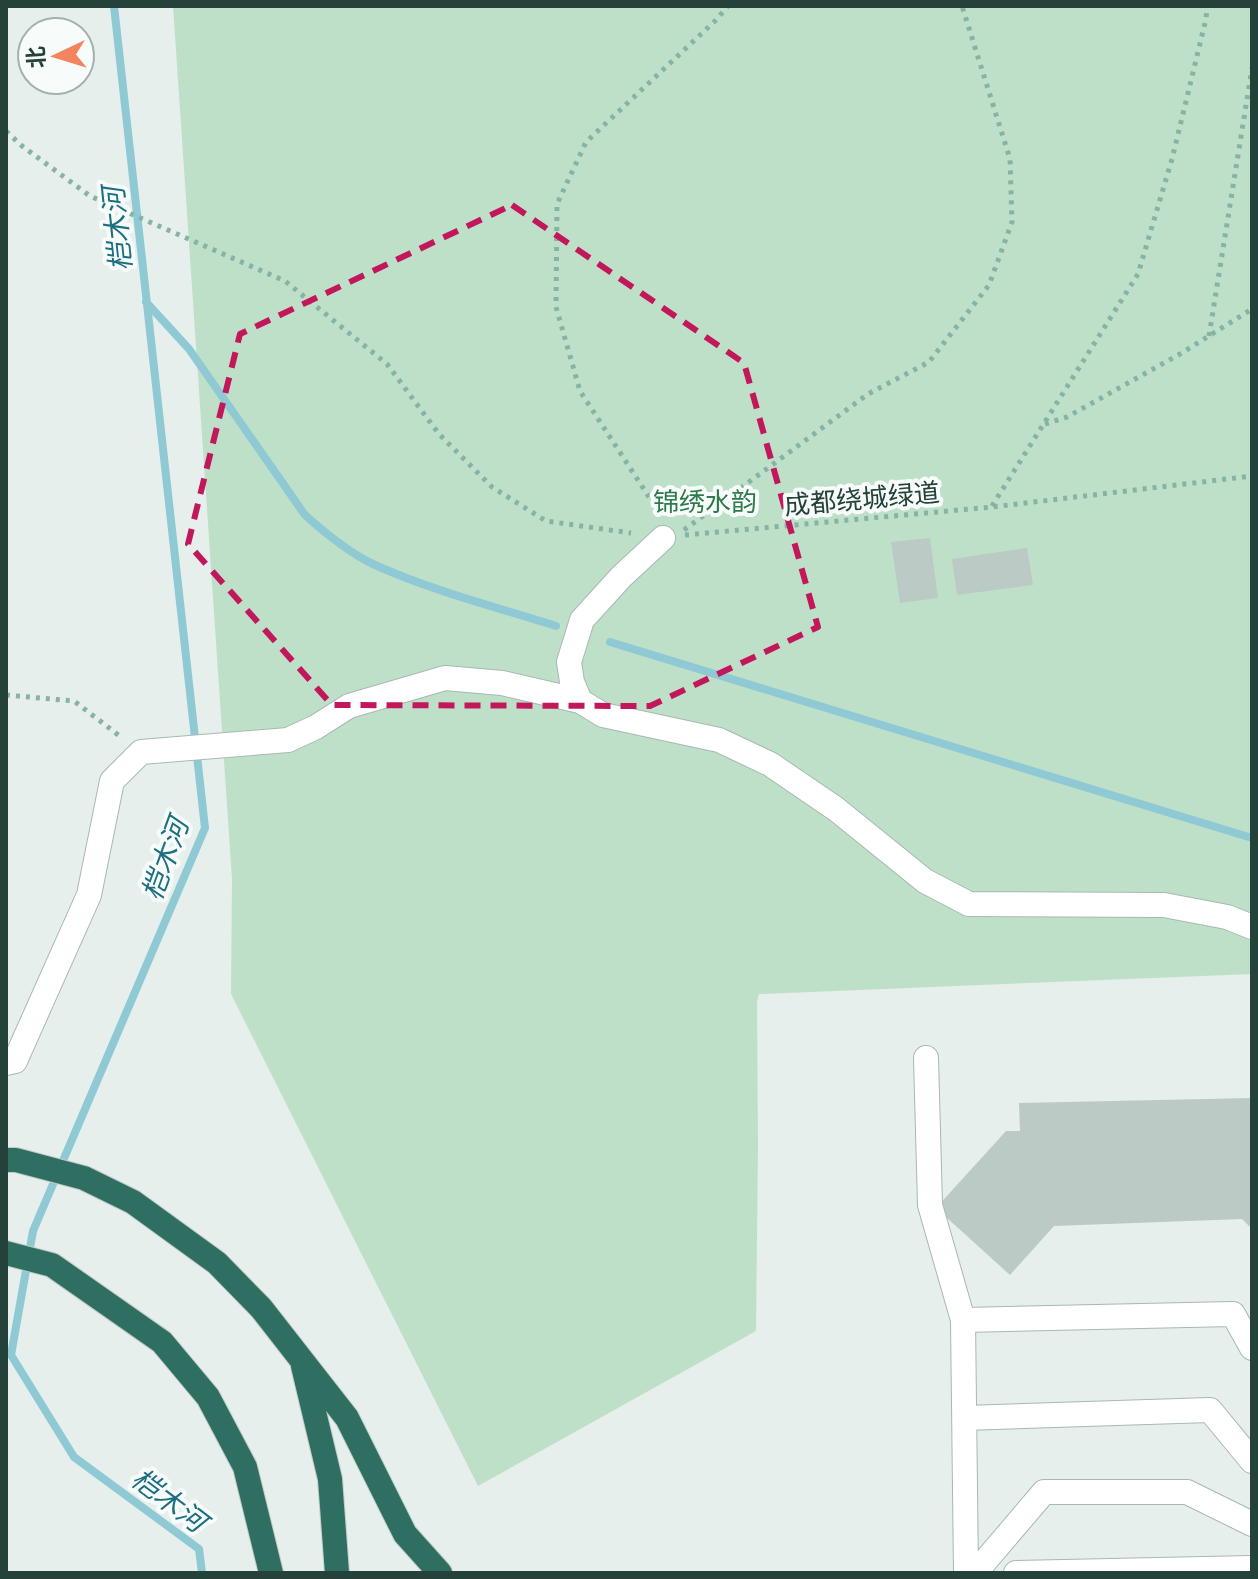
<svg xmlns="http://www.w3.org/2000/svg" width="1258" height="1579" font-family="'Varela Round','Noto Sans SC',sans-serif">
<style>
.green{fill:#bfe0c8}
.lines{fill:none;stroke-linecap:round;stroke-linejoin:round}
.stream{stroke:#8ec9d4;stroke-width:8}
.building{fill:#bbcac4}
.minor-casing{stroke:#a8b8b2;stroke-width:26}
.highway-casing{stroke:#c2cac8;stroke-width:26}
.path{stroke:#86b3a5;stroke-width:5;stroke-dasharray:4 6;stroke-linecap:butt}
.minor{stroke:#fff;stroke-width:24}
.highway{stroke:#2f6f62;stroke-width:24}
.marked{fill:none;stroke:#c2185b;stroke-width:6;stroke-dasharray:16 10;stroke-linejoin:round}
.labels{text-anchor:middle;stroke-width:8;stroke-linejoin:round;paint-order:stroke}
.street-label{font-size:26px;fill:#24423a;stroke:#f7fbf9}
.park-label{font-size:26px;fill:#2d7a4b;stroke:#f7fbf9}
.water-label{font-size:28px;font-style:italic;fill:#1c6f80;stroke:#f7fbf9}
</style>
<rect width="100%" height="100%" fill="#e6efeb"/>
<path class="green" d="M173,6H1252V974L759,994L757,1002L758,1146L756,1331L478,1486L231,994L232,879Z"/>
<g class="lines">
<path class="stream" d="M114,6L205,828L33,1231L11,1355L74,1457L199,1549L202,1573
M146,302L189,349L305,515C325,533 349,553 375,565C433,591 496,607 556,626
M610,642L1252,838"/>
</g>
<path class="building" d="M930,538L938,598L900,603L891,542Z
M1027,548L1033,585L957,595L952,559Z
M1252,1098V1229L1242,1219L1054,1226L1010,1275L936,1208L1006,1131H1020L1019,1103Z"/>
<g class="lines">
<defs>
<path id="minor" d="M663,538L621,577L582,620L569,662L572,682L580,701L603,715L719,740L770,764L836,809L925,881L969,904L1164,905L1227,917L1252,927
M926,1058L930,1205L963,1320
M6,1063L15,1061L89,895L112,781L141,752L288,740L316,727L349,706L445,678L502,683L580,701
M965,1418L1210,1410L1252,1461
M966,1573L963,1320L1233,1314L1252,1348
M975,1573L1044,1492H1187L1252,1524
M1016,1573L1252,1568"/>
<path id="highway" d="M6,1160H16L84,1178L133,1202L217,1263L261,1308L347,1418L405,1534L440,1573
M6,1253L52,1265L162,1342L208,1397L245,1467L271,1573
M303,1366L330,1479L337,1573"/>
</defs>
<use href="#minor" class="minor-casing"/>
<use href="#highway" class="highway-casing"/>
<path class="path" d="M6,131L22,146L90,196L285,281L387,364L439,434L492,487L546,521L631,533
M1209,336L1252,68
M1045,424L1067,417L1180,354L1252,309
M992,506L1138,274L1172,159L1206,19L1207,6
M660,514L580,391L556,307L557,204L586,142L716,20L728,6
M684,530L868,394L929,362L989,285L1012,222L1010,159L962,6
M685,535L992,507L1252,476
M6,695L74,701L121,737"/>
<use href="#minor" class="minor"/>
<use href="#highway" class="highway"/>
</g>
<path class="marked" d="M512,205L744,363L818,627L650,706L332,705L188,544L240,334Z"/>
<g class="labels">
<g class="street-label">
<text transform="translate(862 499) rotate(-5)" y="9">成都绕城绿道</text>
</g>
<g class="park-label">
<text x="705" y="511">锦绣水韵</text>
</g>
<g class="water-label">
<text transform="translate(117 229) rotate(-96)" y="10">桤木河</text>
<text transform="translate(165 859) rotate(-70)" y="10">桤木河</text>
<text transform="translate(169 1500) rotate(37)" y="10">桤木河</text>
</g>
</g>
<rect width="1258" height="1579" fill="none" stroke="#24423a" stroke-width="16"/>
<g transform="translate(56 56) rotate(266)"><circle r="38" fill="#f7fbf9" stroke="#a3b1ad" stroke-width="2"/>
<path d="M0-6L14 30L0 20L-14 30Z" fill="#f4845f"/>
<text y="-12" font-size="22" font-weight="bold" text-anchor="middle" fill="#24423a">北</text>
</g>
</svg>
